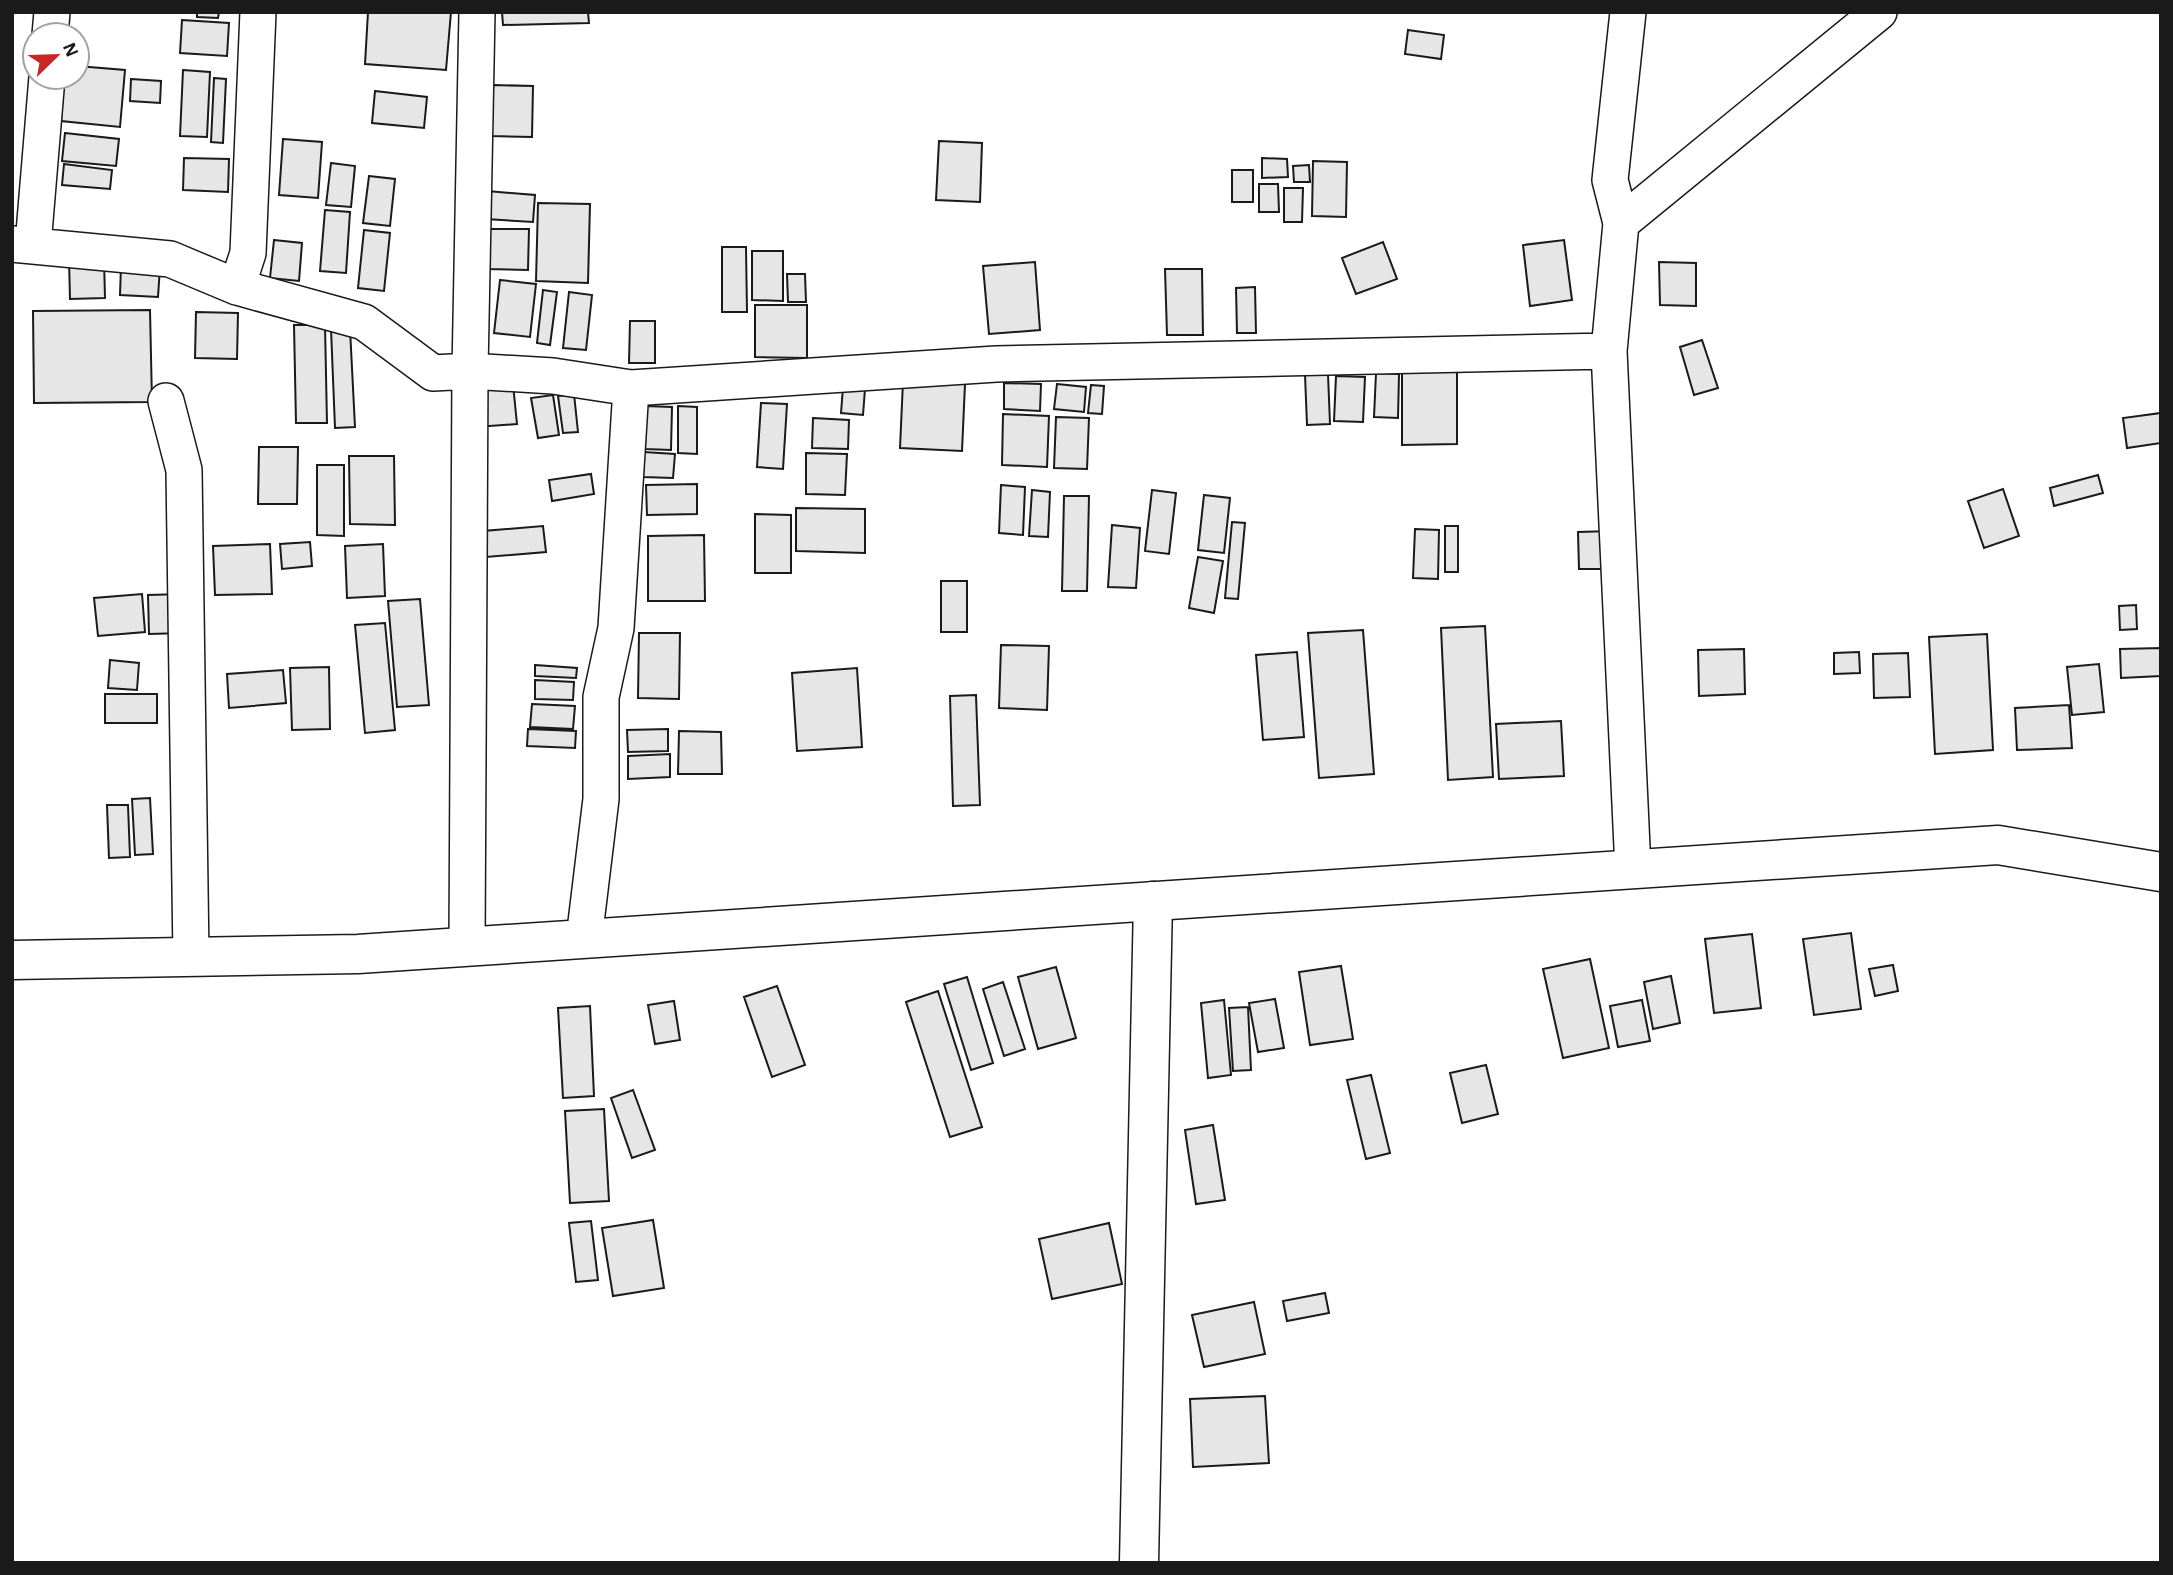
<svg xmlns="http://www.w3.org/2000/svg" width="2173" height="1575" font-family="'Alegreya Sans',sans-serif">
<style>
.building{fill:#e6e6e6;stroke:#1a1a1a;stroke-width:2}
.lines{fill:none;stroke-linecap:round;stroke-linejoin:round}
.minor-casing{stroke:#1a1a1a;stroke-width:38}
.tertiary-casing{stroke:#1a1a1a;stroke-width:41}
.secondary-casing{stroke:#1a1a1a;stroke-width:41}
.minor{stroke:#fff;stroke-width:35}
.tertiary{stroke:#fff;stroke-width:38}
.secondary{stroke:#fff;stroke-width:38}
</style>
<rect width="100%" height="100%" fill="#fff"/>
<path class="building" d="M197,12H219L218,18L197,17Z
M368,12H451L446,70L365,64Z
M502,12H588L589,23L503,25Z
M182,20L229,23L227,56L180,53Z
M1408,30L1444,35L1441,59L1405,54Z
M77,66L125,70L120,127L61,121L64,77H77Z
M183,70L210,72L207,137L180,136Z
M214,78L226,79L223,143L211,142Z
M131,79L161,81L160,103L130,101Z
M493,85L533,86L532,137L491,136Z
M375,91L427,97L424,128L372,123Z
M65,133L119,139L116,166L62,161Z
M283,139L322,142L318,198L279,195Z
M939,141L982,143L980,202L936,200Z
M184,158L229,159L228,192L183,190Z
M1262,158L1287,159L1288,177L1262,178Z
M1313,161L1347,162L1346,217L1312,216Z
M331,163L355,166L351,207L326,205Z
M64,164L112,170L110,189L62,185Z
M1309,165L1310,182H1294L1293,166Z
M1232,170H1253V202H1232Z
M369,176L395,179L390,226L363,223Z
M1259,184H1278L1279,212H1259Z
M1284,188H1303L1302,222H1284Z
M487,191L535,195L533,222L485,219Z
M538,203L590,204L588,283L536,281Z
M325,210L350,212L346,273L320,271Z
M486,229H529L528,270L485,269Z
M364,230L390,233L384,291L358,288Z
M274,240L302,243L299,281L270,278Z
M1564,240L1572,300L1530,306L1523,245Z
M1383,242L1397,279L1356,294L1342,258Z
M722,247H746L747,312H722Z
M752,251H783V301L752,300Z
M104,259L105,298L70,299L69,260Z
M1035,262L1040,330L989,334L983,266Z
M1659,262L1696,263V306L1660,305Z
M121,266L160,267L158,297L120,295Z
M1165,269H1202L1203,335H1167Z
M787,274H805L806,302H788Z
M500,280L536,284L530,337L494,333Z
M1255,287L1256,333H1237L1236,288Z
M543,290L557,292L550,345L537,343Z
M569,292L592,295L586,350L563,348Z
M755,305H807V358L755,357Z
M150,310L152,402L34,403L33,311Z
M196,312L238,313L237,359L195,358Z
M630,321H655V363H629Z
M294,325H325L327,423H296Z
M331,329H350L355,427L335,428Z
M1702,340L1718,388L1694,395L1680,347Z
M1402,371H1457V444L1402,445Z
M1376,373L1399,374L1398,418L1374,417Z
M1328,374L1330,424L1307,425L1305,375Z
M1336,376L1365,377L1363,422L1334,421Z
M903,381L965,384L962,451L900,448Z
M1004,383L1041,384L1040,411L1004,409Z
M513,384L517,424L476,427L473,387Z
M1057,384L1086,387L1084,412L1054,409Z
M1091,385L1104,386L1102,414L1088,413Z
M843,387L865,389L863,415L841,413Z
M574,394L578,432L563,433L558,396Z
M553,395L559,435L538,438L531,398Z
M761,403L787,404L783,469L757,467Z
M646,406L672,407L671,450L645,449Z
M678,406L697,407V454L678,453Z
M2161,413V443L2127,448L2123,418Z
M1003,414L1049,416L1047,467L1002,465Z
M1056,417L1089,418L1087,469L1054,468Z
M813,418L849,420L848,449L812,448Z
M259,447H298L297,504H258Z
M644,452L675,454L673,478L643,477Z
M806,453L847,454L845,495L806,494Z
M349,456H394L395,525L350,524Z
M317,465H344V536L317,535Z
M591,474L594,494L552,501L549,480Z
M2098,475L2103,493L2054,506L2050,488Z
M697,484V514L647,515L646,485Z
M1001,485L1025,487L1023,535L999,533Z
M2003,489L2019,536L1984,548L1968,501Z
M1032,490L1050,492L1048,537L1029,536Z
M1152,490L1176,493L1169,554L1145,551Z
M1204,495L1230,498L1224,553L1198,550Z
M1064,496H1089L1087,591H1062Z
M796,508L865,509V553L796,551Z
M755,514L791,515V573H755Z
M1232,522L1245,523L1238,599L1225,598Z
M1112,525L1140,528L1136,588L1108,587Z
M543,526L546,552L486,557L483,531Z
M1445,526H1458V572H1445Z
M1415,529L1439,530L1438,579L1413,578Z
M1611,531L1612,569H1579L1578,532Z
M704,535L705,601H648V536Z
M310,542L312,566L282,569L280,544Z
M270,544L272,594L215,595L213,546Z
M383,544L385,596L347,598L345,546Z
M1198,557L1223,561L1214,613L1189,608Z
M941,581H967V632H941Z
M142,594L145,632L98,636L94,598Z
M182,594L184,633L149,634L148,595Z
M420,599L429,705L397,707L388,601Z
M2136,605L2137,629L2120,630L2119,606Z
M385,623L395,730L365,733L355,625Z
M1485,626L1493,777L1448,780L1441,628Z
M1363,630L1374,774L1319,778L1308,633Z
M639,633H680L679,699L638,698Z
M1987,634L1993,750L1935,754L1929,637Z
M1001,645L1049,646L1047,710L999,708Z
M2161,648V676L2121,678L2120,649Z
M1744,649L1745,694L1699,696L1698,650Z
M1297,652L1304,737L1263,740L1256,655Z
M1859,652L1860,673L1834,674V653Z
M1908,653L1910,697L1874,698L1873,654Z
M110,660L139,663L137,690L108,688Z
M2099,664L2104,712L2072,715L2067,667Z
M535,665L577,668L576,678L535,676Z
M329,667L330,729L292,730L290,668Z
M857,668L862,747L797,751L792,673Z
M283,670L286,703L229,708L227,674Z
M535,680L574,682L573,700L535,699Z
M105,694H157V723H105Z
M976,695L980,805L953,806L950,696Z
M532,704L575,706L573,729L530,727Z
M2069,705L2072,748L2017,750L2015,708Z
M1561,721L1564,776L1499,779L1496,724Z
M528,729L576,731L575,748L527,746Z
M668,729V751L628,752L627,730Z
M679,731L721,732L722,774H678Z
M670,754V777L628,779V756Z
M150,798L153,854L135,855L132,799Z
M107,805H128L130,857L109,858Z
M1851,933L1861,1009L1814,1015L1803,939Z
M1752,934L1761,1008L1714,1013L1705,939Z
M1590,959L1609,1048L1563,1058L1543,969Z
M1893,965L1898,991L1875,996L1869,969Z
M1341,966L1353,1039L1310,1045L1299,972Z
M1056,967L1076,1038L1038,1049L1018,977Z
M1671,976L1680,1023L1653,1029L1644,982Z
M967,977L993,1063L971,1070L944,984Z
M1003,982L1025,1049L1004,1056L983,989Z
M777,986L805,1065L772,1077L744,997Z
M938,991L982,1127L950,1137L906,1002Z
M1275,999L1284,1048L1258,1052L1249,1003Z
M1224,1000L1231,1075L1208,1078L1201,1003Z
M1642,1000L1650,1041L1618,1047L1610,1006Z
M674,1001L680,1040L655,1044L648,1005Z
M590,1006L594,1096L563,1098L558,1008Z
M1248,1007L1251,1070L1233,1071L1229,1008Z
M1486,1065L1498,1114L1462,1123L1450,1073Z
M1371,1075L1390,1153L1366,1159L1347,1080Z
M633,1090L655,1150L632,1158L611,1098Z
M604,1109L609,1201L570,1203L565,1111Z
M1213,1125L1225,1200L1196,1204L1185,1130Z
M653,1220L664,1288L613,1296L602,1228Z
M591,1221L598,1280L576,1282L569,1223Z
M1109,1223L1122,1284L1052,1299L1039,1239Z
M1325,1293L1329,1313L1287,1321L1283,1301Z
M1254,1302L1265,1354L1204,1367L1192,1315Z
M1265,1396L1269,1463L1193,1467L1190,1399Z"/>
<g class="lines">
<defs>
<path id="minor" d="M1628,12L1610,180L1621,223L1609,351L1633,869
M50,35L52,12
M1621,223L1879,12
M12,244L170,259L237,287L364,322L433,373L470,371L553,376L631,388L996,364L1609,351
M33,245L47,77
M237,287L248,253L258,12
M166,401L184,470L191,957
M584,939L601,799V697L616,628L631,388
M467,946L470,371L477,12"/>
<path id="tertiary" d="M1139,1563L1153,901"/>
<path id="secondary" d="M12,960L358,954L1998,845L2161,872"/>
</defs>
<use href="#minor" class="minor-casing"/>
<use href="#tertiary" class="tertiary-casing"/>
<use href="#secondary" class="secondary-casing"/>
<use href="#minor" class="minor"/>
<use href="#tertiary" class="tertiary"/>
<use href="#secondary" class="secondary"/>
</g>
<rect width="2173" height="1575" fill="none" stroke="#1a1a1a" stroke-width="28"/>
<g transform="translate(56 56) rotate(67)"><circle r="33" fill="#ffffff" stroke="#a3a3a3" stroke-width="2"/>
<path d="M0-5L12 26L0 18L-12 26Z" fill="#c62828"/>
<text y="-10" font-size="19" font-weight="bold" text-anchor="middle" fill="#1a1a1a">N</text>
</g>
</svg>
